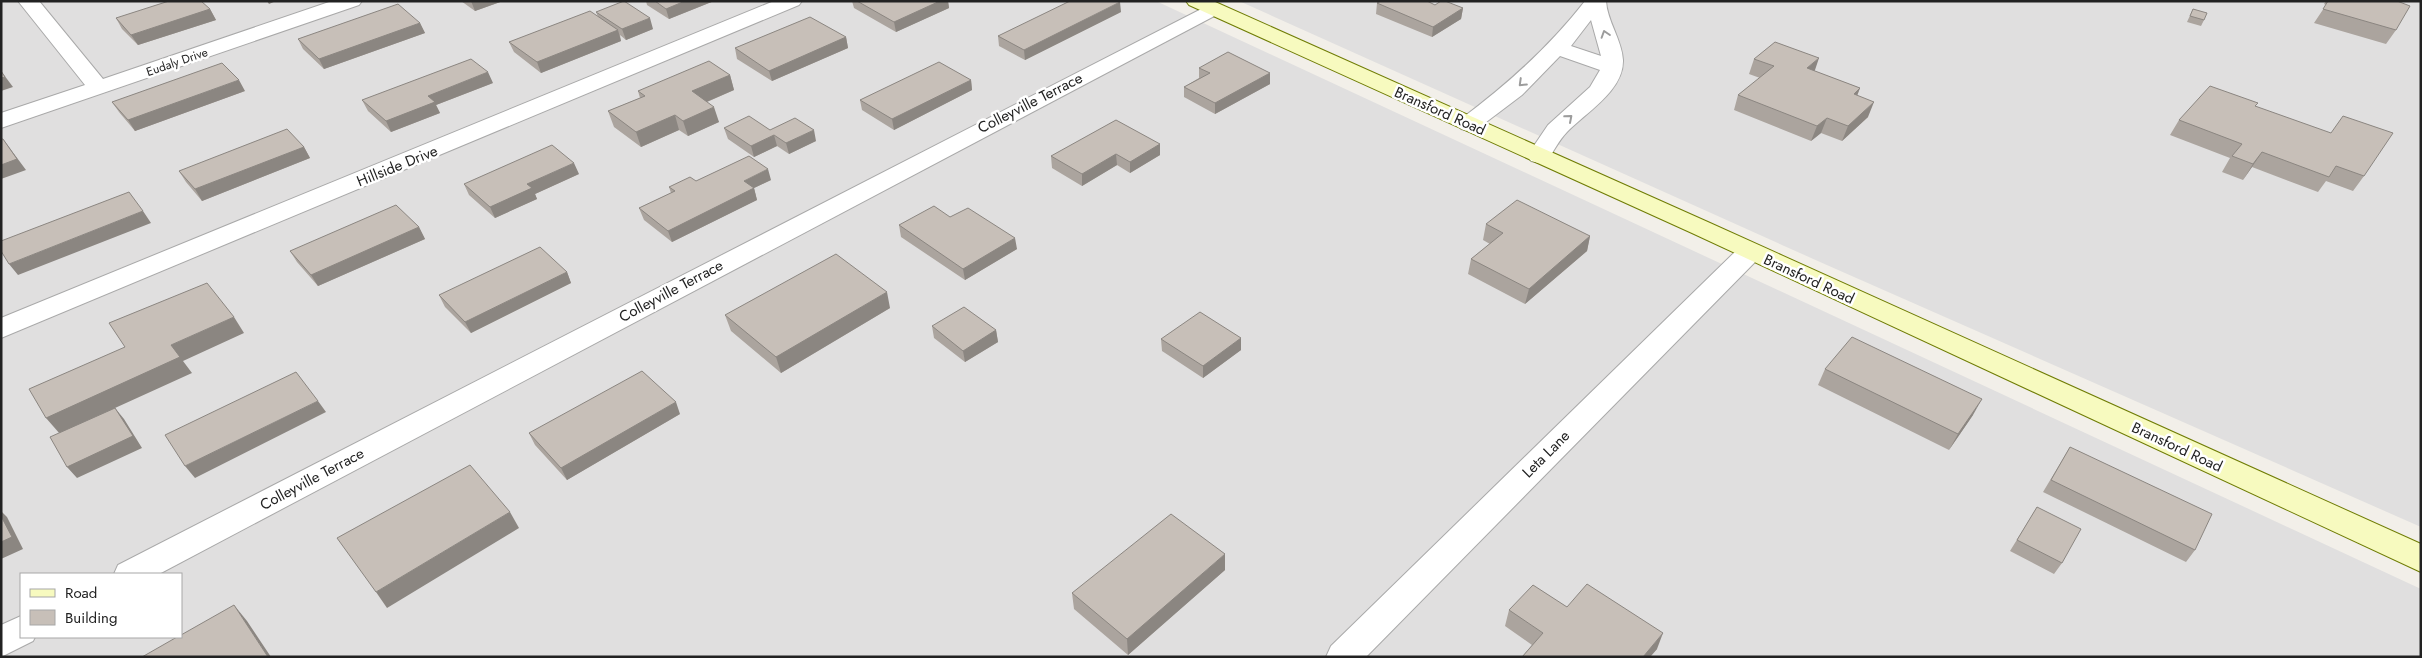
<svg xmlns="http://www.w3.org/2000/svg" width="2422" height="658" font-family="Jost,sans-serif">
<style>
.residential{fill:#e0dfdf;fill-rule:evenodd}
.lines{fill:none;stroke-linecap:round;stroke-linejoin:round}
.street-casing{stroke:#a9a9a9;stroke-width:2}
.secondary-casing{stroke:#707d05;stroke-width:2}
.street{fill:#fff;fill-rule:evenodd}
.secondary{fill:#f7fabf;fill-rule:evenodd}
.wall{fill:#aba49e}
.shaded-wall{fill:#8b8681}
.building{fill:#c7bfb8;stroke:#8b8681}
.oneway{stroke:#9c9c9c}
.labels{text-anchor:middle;stroke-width:5;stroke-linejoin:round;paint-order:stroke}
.far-street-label{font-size:12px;fill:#222;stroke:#fff}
.street-label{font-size:15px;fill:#222;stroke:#fff}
</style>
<rect width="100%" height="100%" fill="#f2efe9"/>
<path class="residential" d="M1,1H1156L2421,589V657H1ZM21,574H181V637H21Z
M1239,1H2421V527L1820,262Z"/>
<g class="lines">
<defs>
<path id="street" d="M18,1H39L103,79L332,1H362L359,5L1,128V113L85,85Z
M774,1H802L799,5L1,338V318Z
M1585,1H1606C1607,21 1622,40 1623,60C1624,91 1585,113 1567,132C1559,140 1554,151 1547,161L1539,163L1531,161L1527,156L1548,125L1590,87L1600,70L1560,56L1522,95L1477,129L1469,131L1461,129L1458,124L1461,119C1508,84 1549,47 1585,1ZM1591,20L1601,56L1571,46Z
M1213,3L1220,5L1223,9L1220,13L159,574H114L118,565Z
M1750,244L1759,246L1763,252L1759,258L1366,657H1326L1331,646L1741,246Z
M21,616V637H35L33,641L1,657V625Z"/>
<path id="secondary" d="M1186,1H1213L1710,223L2421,544V572L1692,233L1189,5Z"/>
</defs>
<use href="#street" class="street-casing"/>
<use href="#secondary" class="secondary-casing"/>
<use href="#street" class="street"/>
<use href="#secondary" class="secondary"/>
</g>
<path class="wall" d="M461,1H503L475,11Z
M646,1H714L669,19L647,5Z
M852,1H948L949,8L896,32L854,8Z
M2326,1H2397L2396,30L2386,44L2314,23L2326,5L2324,4Z
M1377,3L1435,5L1463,8L1461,19L1432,37L1376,14Z
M210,9L216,20L138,45L122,29L116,18Z
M2193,9L2204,20L2201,26L2187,22Z
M596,12L653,29L626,40L620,35L621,41L541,73L514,52L509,42L598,17Z
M1121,12L1025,60L999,46L998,36Z
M420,23L425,33L324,69L303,49L298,39Z
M846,37L848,48L772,81L737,59L735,48Z
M1754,59L1814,71L1860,88L1857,96L1868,117L1842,141L1821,133L1811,141L1734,110L1738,95L1760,78L1749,74Z
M1199,68L1270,84L1215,114L1184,97V87L1199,78Z
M730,75L734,90L707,102L719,122L688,136L679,130L641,147L614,127L608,111L640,98L638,91Z
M971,80L972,90L894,130L862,110L860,100Z
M493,83L436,105L440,113L391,132L368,111L362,100Z
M245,91L135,131L119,112L112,102Z
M2256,106L2364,176L2353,191L2326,181L2318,192L2252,167L2243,180L2222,172L2230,158L2170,135L2179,120Z
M724,128L770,130L816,141L789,154L777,146L754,157L728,139Z
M1160,144V155L1130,173L1117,165L1082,186L1052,168L1051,156Z
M304,147L310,158L202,201L186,182L179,171Z
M579,174L535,194L537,199L495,218L469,195L464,184Z
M771,180L754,188L757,200L672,242L644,220L639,208L671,193L669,187L696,181Z
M950,217L1017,249L965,280L901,237L899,225Z
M1486,224L1590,236L1587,251L1525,304L1468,274L1471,259L1490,244L1483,240Z
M419,227L425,239L318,286L297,262L290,251Z
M567,272L571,283L471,333L445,307L439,295Z
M890,308L781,373L731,331L725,315Z
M932,326L996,330L998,342L965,362L934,338Z
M1241,338V350L1203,378L1162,351L1161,339Z
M1825,369L1973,415L1949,450L1818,385Z
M680,414L567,480L535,445L529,433Z
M2070,447L2195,550L2186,562L2043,492Z
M2037,507L2062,563L2054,574L2010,551Z
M1225,570L1128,655L1074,609L1072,593Z
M1567,607L1657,649L1650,657H1522L1532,645L1505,626L1509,610Z"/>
<path class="shaded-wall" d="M267,1H276L269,4Z
M471,1H503L475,11Z
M685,1H714L669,19L666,9Z
M940,1H948L949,8L896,32L894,22Z
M1120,2L1121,12L1025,60L1024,50Z
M1463,8L1461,19L1432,37L1433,27Z
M210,9L216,20L138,45L131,35Z
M650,18L653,29L626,40L622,29Z
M420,23L425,33L324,69L319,59Z
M618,30L621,41L541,73L537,62Z
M846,37L848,48L772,81L769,71Z
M1819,58L1814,73L1807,68Z
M1,71L13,87L1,91Z
M488,72L493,83L436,105L440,113L391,132L386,121L428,96Z
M1270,73V84L1215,114V103Z
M730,75L734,90L697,106L692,91Z
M239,80L245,91L135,131L128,120Z
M971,80L972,90L894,130L892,119Z
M1860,88L1854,103V94Z
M1874,102L1868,117L1842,141L1848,126Z
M714,107L719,122L688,136L683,121Z
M675,115L679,130L641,147L636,132Z
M1827,118L1821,133L1811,141L1817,126Z
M814,130L816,141L789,154L786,143Z
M774,135L777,146L754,157L751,146Z
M3,139L26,170L1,179V165Z
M1160,144V155L1130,173V162Z
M304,147L310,158L202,201L195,189Z
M2262,152L2252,167L2243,180L2253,164Z
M1116,154L1117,165L1082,186V174Z
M574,163L579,174L535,194L537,199L495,218L490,207L527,184Z
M768,169L771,180L754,188L757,200L672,242L668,231L744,181Z
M143,211L151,223L18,275L9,264Z
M419,227L425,239L318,286L311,275Z
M1590,236L1587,251L1525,304L1529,289Z
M1015,238L1017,249L965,280L963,269Z
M567,272L571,283L471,333L465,322Z
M887,292L890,308L781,373L776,357Z
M234,317L244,333L183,361L192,373L115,408L124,419L142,448L77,478L67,467L60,434L46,418L171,345Z
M996,330L998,342L965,362L963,351Z
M1241,338V350L1203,378V366Z
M1982,399L1973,415L1949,450L1958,434Z
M318,401L326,412L195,478L185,466Z
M676,402L680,414L567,480L561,468Z
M1,511L7,517L23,549L1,559Z
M510,512L519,528L387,608L376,592Z
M1225,554V570L1128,655L1127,639Z
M234,605L247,621L271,657H268Z
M1663,633L1657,649L1650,657H1643Z"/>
<path class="building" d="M169,1H201L210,9L131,35L116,18Z
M624,1L650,18L622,29L596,12Z
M655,1H685L666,9Z
M857,1H940L894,22Z
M1070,1H1119L1120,2L1024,50L998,36Z
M1381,1H1427L1435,5L1441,1H1445L1463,8L1433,27L1377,3Z
M2328,1H2397L2410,6L2396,30L2323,9Z
M398,4L420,23L319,59L298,39Z
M2193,9L2207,13L2204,20L2190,16Z
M590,11L618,30L537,62L509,42Z
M810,17L846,37L769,71L735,48Z
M1775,42L1819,58L1807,68L1860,88L1854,94L1874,102L1848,126L1827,118L1817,126L1738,95L1774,66L1754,59Z
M1228,52L1270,73L1215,103L1184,87L1210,73L1199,68Z
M471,59L488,72L428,96L435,102L386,121L362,100Z
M709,61L730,75L692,91L714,107L683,121L675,115L636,132L608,111L645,96L638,91Z
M939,62L971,80L892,119L860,100Z
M222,63L239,80L128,120L112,102Z
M1,71L5,77L1,78Z
M2210,86L2258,103L2255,106L2331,133L2343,116L2393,133L2364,176L2336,166L2329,177L2262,152L2253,164L2232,156L2242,144L2179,120Z
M749,116L770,130L795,118L814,130L786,143L774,135L751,146L724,128Z
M1116,120L1160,144L1130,162L1116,154L1082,174L1051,156Z
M287,129L304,147L195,189L179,171Z
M1,139H3L17,159L1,165Z
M552,145L574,163L527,184L532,188L490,207L464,184Z
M749,156L768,169L744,181L754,188L668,231L639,208L675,191L669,187L690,177L696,181Z
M129,192L143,211L9,264L1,251V241Z
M1517,200L1590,236L1529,289L1471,259L1503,233L1486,224Z
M396,205L419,227L311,275L290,251Z
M934,206L950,217L968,208L1015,238L963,269L899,225Z
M540,247L567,272L465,322L439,295Z
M836,254L887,292L776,357L725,315Z
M207,283L234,317L171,345L180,357L46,418L29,389L125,347L109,323Z
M964,307L996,330L963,351L932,326Z
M1200,312L1241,338L1203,366L1161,339Z
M1852,337L1982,399L1958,434L1825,369Z
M642,371L676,402L561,468L529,433Z
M296,372L318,401L185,466L165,435Z
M115,408L133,436L67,467L50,437Z
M2070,447L2212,514L2195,550L2051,480Z
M470,465L510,512L376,592L337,538Z
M2037,507L2081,529L2062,563L2017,540Z
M1171,514L1225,554L1127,639L1072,593Z
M1,516L12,537L1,542Z
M1587,584L1663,633L1643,657H1522L1543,633L1509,610L1533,585L1567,607Z
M234,605L268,657H142L177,637H181V635Z"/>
<defs><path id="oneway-chevron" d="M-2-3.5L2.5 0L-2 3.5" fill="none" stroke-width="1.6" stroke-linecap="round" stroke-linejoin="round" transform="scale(1.25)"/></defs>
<g class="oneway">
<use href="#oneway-chevron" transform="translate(1605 34) rotate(-108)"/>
<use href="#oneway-chevron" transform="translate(1522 83) rotate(136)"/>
<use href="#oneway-chevron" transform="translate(1569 118) rotate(-41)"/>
</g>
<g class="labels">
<g class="far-street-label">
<text transform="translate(177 62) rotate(-19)" y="4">Eudaly Drive</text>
</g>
<g class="street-label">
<text transform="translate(1030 103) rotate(-27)" y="5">Colleyville Terrace</text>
<text transform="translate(1440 111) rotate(24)" y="5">Bransford Road</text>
<text transform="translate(397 166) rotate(-22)" y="5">Hillside Drive</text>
<text transform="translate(1809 279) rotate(25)" y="5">Bransford Road</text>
<text transform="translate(671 291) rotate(-28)" y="5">Colleyville Terrace</text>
<text transform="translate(2177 447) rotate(25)" y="5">Bransford Road</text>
<text transform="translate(1546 454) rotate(-45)" y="5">Leta Lane</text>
<text transform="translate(312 479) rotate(-28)" y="5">Colleyville Terrace</text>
</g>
</g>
<rect width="2422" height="658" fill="none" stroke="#222222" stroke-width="5"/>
<rect x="20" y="573" width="162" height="65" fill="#ffffff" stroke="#a7a7a7"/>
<rect x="30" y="589" width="25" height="8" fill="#f7fabf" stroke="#a7a7a7"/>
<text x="65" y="598" font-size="15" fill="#222222">Road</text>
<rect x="30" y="610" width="25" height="15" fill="#c7bfb8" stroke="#a7a7a7"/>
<text x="65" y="623" font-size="15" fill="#222222">Building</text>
</svg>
